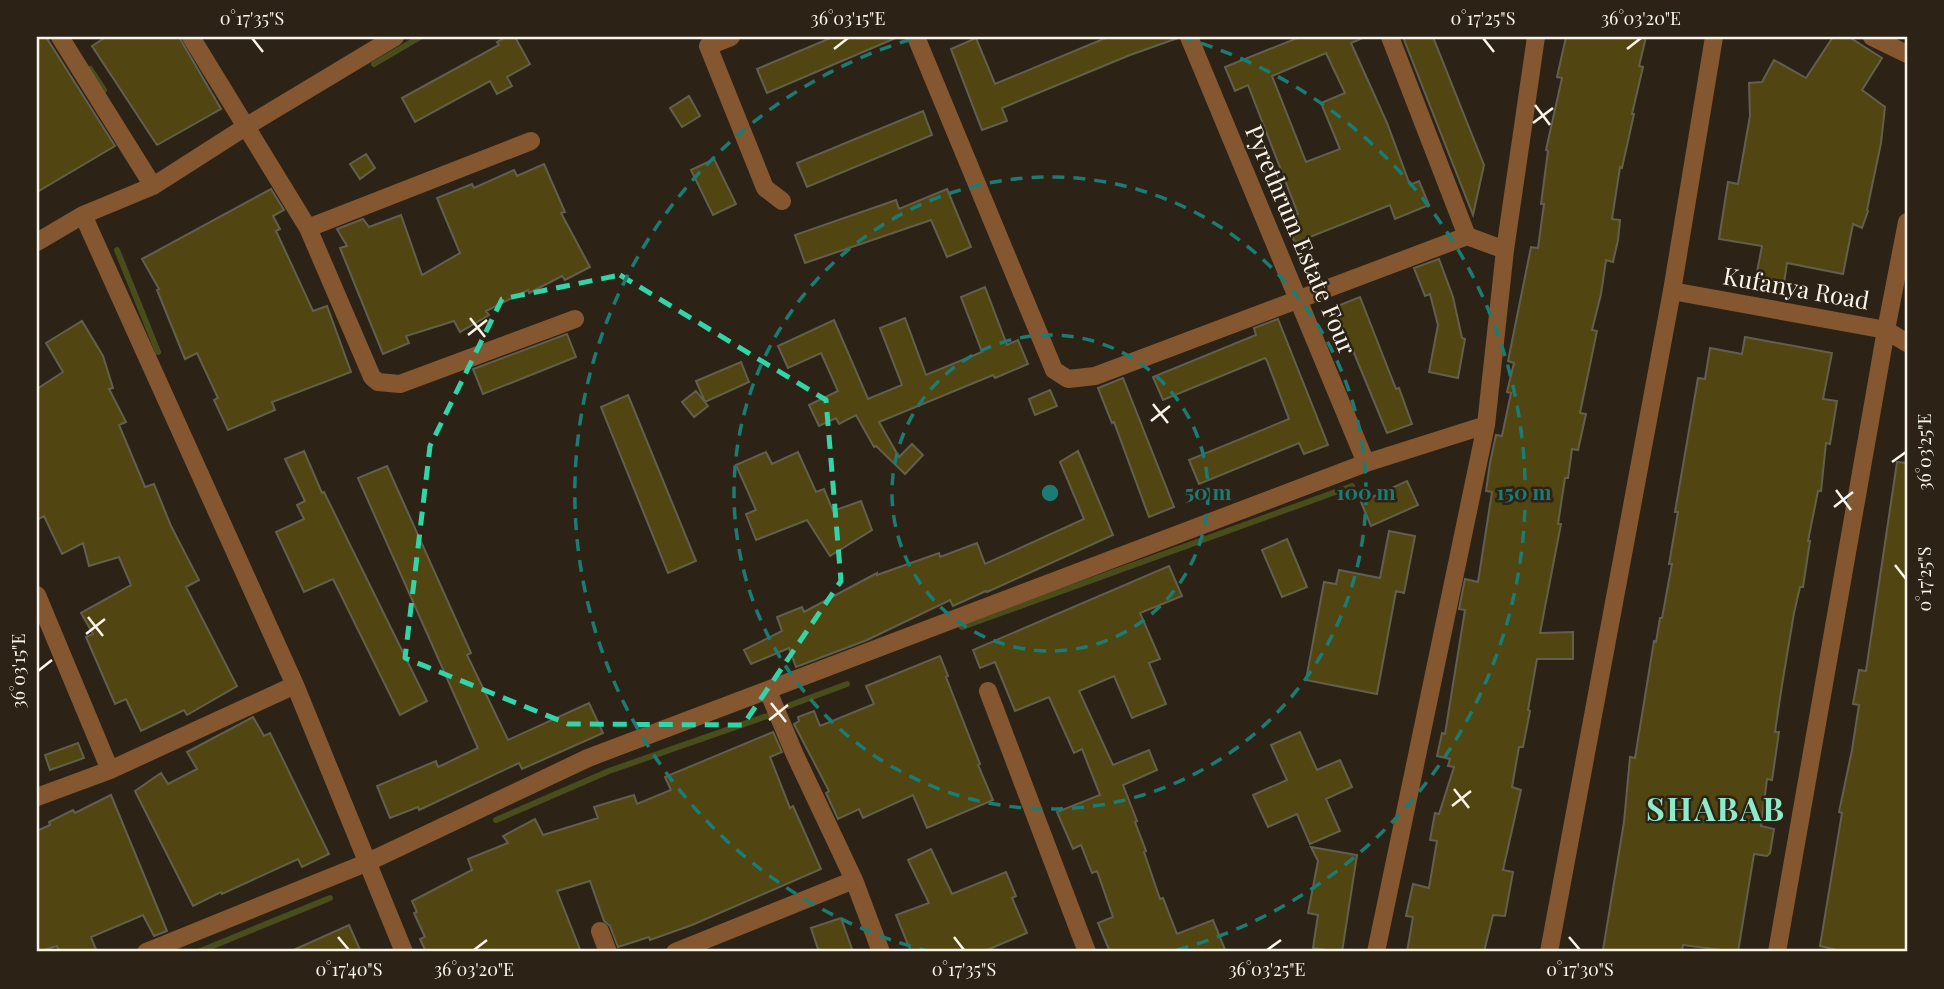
<svg xmlns="http://www.w3.org/2000/svg" width="1944" height="989" font-family="'Playfair Display',serif">
<style>
.lines{fill:none;stroke-linecap:round;stroke-linejoin:round}
.stream{stroke:#484d1b;stroke-width:6}
.building{fill:#514511;stroke:#635f4e;stroke-width:2;fill-rule:evenodd}
.minor{stroke:#855731;stroke-width:18}
.tertiary{stroke:#855731;stroke-width:18}
.marked{fill:none;stroke:#33d4a8;stroke-width:5;stroke-dasharray:14 9;stroke-linejoin:round}
.ticks{fill:none;stroke:#faf4eb;stroke-width:2.5}
.ring{fill:none;stroke:#1b7c74;stroke-width:3.5;stroke-dasharray:12 9}
.labels{text-anchor:middle;stroke-width:5;stroke-linejoin:round;paint-order:stroke}
.street-label{font-size:24px;fill:#faf4eb;stroke:#2c2316}
.district-label{font-size:32px;font-weight:bold;letter-spacing:2px;fill:#8eebca;stroke:#2c2316}
.centre{fill:#1b7c74;stroke:#2c2316;stroke-width:3.5}
.ring-label{font-size:21px;text-anchor:middle;font-weight:bold;fill:#1b7c74;stroke:#2c2316;stroke-width:5;stroke-linejoin:round;paint-order:stroke}
.neatline{fill:none;stroke:#faf4eb;stroke-width:2.5}
.ticks-label{font-size:18px;text-anchor:middle;fill:#faf4eb}
</style>
<rect width="100%" height="100%" fill="#2c2316"/>
<g class="lines">
<path class="stream" d="M374,64L420,37
M90,69L104,90
M117,250L158,352
M962,627L1352,486
M788,706L847,684
M496,820L609,771L767,716
M198,952L330,898"/>
</g>
<path class="building" d="M37,37H46L115,146L37,192Z
M106,37H179L221,109L157,145L92,46Z
M506,37H515L530,64L507,77L512,86L497,94L490,81L415,122L402,98L499,45L497,42Z
M833,37H898L767,93L757,69Z
M1108,37L1178,38L1130,55L1002,108L1007,121L982,130L951,49L976,38L995,84Z
M1300,37H1365L1351,43L1387,123L1410,185L1419,181L1429,205L1395,219L1390,205L1295,243L1285,219L1298,214L1248,85L1235,91L1225,67ZM1326,53L1345,93L1321,103L1340,149L1306,162L1272,76Z
M1403,37H1433L1484,165L1473,215Z
M1566,37H1646L1639,66L1643,67L1632,114H1634L1622,168L1620,167L1612,219L1620,220L1618,240L1613,262L1606,260L1601,294L1592,330L1597,331L1580,413L1586,414L1578,450L1572,449L1568,478H1565L1558,524H1561L1540,633L1573,632V659H1537L1528,710L1530,711L1523,747H1519L1512,787L1521,790L1503,870L1513,872L1505,916L1493,915L1484,952H1407L1413,917L1406,916L1413,884L1429,888L1437,841L1430,840L1435,813L1439,814L1454,767L1448,766L1450,759L1437,756L1442,733L1445,734L1465,610L1459,609L1465,579L1478,582L1492,492L1486,491L1490,463L1496,435L1502,436L1511,393L1507,392L1514,363L1508,361L1531,247L1538,248L1544,204H1541L1548,151L1546,150L1562,78L1557,77Z
M1833,37H1849L1882,58L1862,90L1885,107L1881,143L1867,210L1868,211L1862,228L1853,224L1843,274L1787,263L1784,283L1756,277L1762,246L1719,239L1728,182L1738,184L1750,116L1749,83L1762,82L1774,60L1806,78Z
M689,96L700,116L682,127L670,108Z
M923,111L932,135L807,187L797,163Z
M366,154L375,168L360,179L350,164Z
M714,159L736,204L713,215L691,170Z
M544,164L565,212L561,213L590,267L565,280L562,276L529,293L528,290L486,311L489,315L460,332L454,321L406,336L409,343L383,354L340,248L347,246L337,229L363,219L369,227L401,215L422,275L460,253L437,198L472,184L474,188L514,170L517,176Z
M271,189L284,210L273,216L280,229L276,231L313,311L327,306L351,372L272,402L275,410L228,430L214,400L218,398L197,353L185,359L157,290L159,289L142,259Z
M947,189L971,247L947,257L931,220L805,263L795,235L896,200L899,209Z
M1439,259L1453,297L1462,338L1465,339L1458,378L1429,372L1438,325L1430,294L1425,296L1414,268Z
M985,287L1007,345L1018,340L1028,364L995,378L993,375L879,422L899,457L912,444L923,455L905,474L876,446L874,447L856,415L839,424L836,418L819,426L809,405L838,391L821,353L788,368L778,346L834,320L868,399L902,385L880,328L905,318L926,375L982,352L961,297Z
M1360,297L1396,389L1399,388L1412,424L1387,433L1335,307Z
M1278,319L1328,445L1304,454L1299,443L1199,484L1189,460L1289,419L1267,361L1265,358L1163,400L1153,377L1256,335L1254,328Z
M82,321L103,356L113,388L109,389L126,422L119,425L145,487L154,484L171,526L199,580L186,587L237,686L187,715L184,710L141,731L126,699L115,704L86,637L93,634L81,613L131,585L119,557L89,566L83,543L62,554L44,516L37,520V389L63,372L46,343Z
M567,334L576,357L483,394L473,369Z
M1745,337L1832,353L1823,399L1837,401L1830,444L1826,443L1821,491H1818L1808,541H1810L1803,587H1800L1794,613L1782,685L1775,732H1779L1772,780L1767,779L1761,826L1774,829L1770,853L1767,856L1754,854L1738,952L1683,945L1682,952L1603,950L1624,822L1630,757L1635,758L1654,641L1656,642L1660,618H1662L1672,564H1669L1678,512H1675L1698,378L1705,379L1710,348L1742,354Z
M741,362L749,382L705,402L696,381Z
M1123,378L1174,507L1149,517L1114,422L1112,423L1098,388Z
M1050,390L1057,406L1035,415L1029,399Z
M696,391L708,406L694,417L682,402Z
M628,395L696,561L668,573L601,407Z
M304,451L322,493L324,492L427,701L400,715L333,579L304,592L276,532L304,519L297,505L305,501L285,459Z
M1078,451L1113,535L987,592L986,591L953,606L950,600L867,640L796,667L789,648L751,664L744,650L782,631L777,617L802,607L804,612L877,573V575L939,553L940,557L977,543L985,564L1084,519L1060,462Z
M766,452L772,464L798,452L816,492L824,489L833,511L861,501L872,530L830,556L807,520L756,540L746,514L756,510L736,465Z
M1897,462L1907,463V952H1845L1820,946L1842,813L1839,812L1852,750L1859,705L1853,704L1859,670L1866,671Z
M387,466L471,653L467,655L508,740L589,703L603,733L522,769L519,763L419,810L418,807L390,818L377,786L436,761L438,767L478,748L358,478Z
M1407,481L1418,505L1371,526L1361,502Z
M1389,531L1415,536L1404,593L1396,591L1377,694L1306,680L1324,582L1336,584L1339,570L1380,578Z
M1287,539L1307,587L1282,597L1262,550Z
M1169,566L1182,596L1140,613L1160,659L1149,663L1166,704L1132,718L1114,676L1079,691L1113,765L1149,750L1157,770L1123,785L1137,821L1135,822L1146,851L1144,852L1160,899L1163,898L1177,934L1213,920L1226,952H1110L1098,923L1113,917L1097,871L1092,873L1081,845L1073,849L1057,812L1100,795L1082,749L1074,753L1049,697L1015,711L995,662L980,668L973,650Z
M940,656L948,676L946,677L980,764L978,765L993,800L927,828L913,795L863,818L859,809L838,819L826,793L829,791L794,724L799,721L798,717L814,711L820,726L874,704L866,686Z
M253,717L264,736L270,733L329,854L302,867L298,859L222,894L221,892L193,906L135,791L161,773L168,784L197,769L187,752Z
M773,732L782,752L770,757L790,808L793,806L821,869L692,925L650,940L649,937L618,947L610,926L604,921L590,881L557,891L581,952H426L420,939L425,937L414,913L417,912L412,901L472,870L468,859L508,843L503,836L535,819L543,835L598,818L594,807L634,795L637,804L671,790L665,777Z
M1300,732L1317,770L1340,760L1352,787L1326,799L1340,831L1310,844L1297,814L1268,827L1253,795L1287,780L1271,745Z
M78,743L84,758L50,770L45,755Z
M111,795L167,931L154,936L143,915L91,937L97,952H59L57,946L37,952V831L50,825L49,822L73,810L75,813Z
M1311,847L1357,855L1342,952L1313,948L1318,915L1308,913L1318,861Z
M931,849L952,894L1006,872L1016,896L1012,898L1027,933L982,952H911L896,915L929,903L908,860Z
M841,918L853,952H819L811,928Z
M349,925L361,952H289Z"/>
<g class="lines">
<path class="minor" d="M60,37L153,186
M191,37L308,228L372,377L378,382L400,384L575,319
M731,37L708,46L765,188L782,201
M916,37L1054,370L1068,379L1095,376L1467,236L1505,250
M1189,37L1366,463
M1390,37L1467,236
M1872,37L1907,54
M83,215L295,685L404,952
M308,228L531,141
M37,242L83,215L153,186L247,126L395,37
M1672,291L1886,330L1907,343
M37,595L110,770
M768,691L795,755L854,880L881,952
M988,691L1087,952
M37,797L110,770L295,685
M600,931L608,952
M146,952L366,863L588,758L1366,463L1486,425
M675,952L854,880
M1376,952L1486,425L1505,250L1536,37
M1777,952L1886,330L1907,222"/>
<path class="tertiary" d="M1549,952L1672,291L1714,37"/>
</g>
<path class="marked" d="M620,275L826,400L841,581L743,725L568,724L405,658L430,446L502,299Z"/>
<path class="ticks" d="M252,38L263,52M1483,38L1494,52M834,49L848,38M1627,49L1641,38M1535,105L1550,125M1533,123L1553,108M470,318L485,337M468,335L487,320M1153,404L1168,423M1151,421L1170,406M1892,462L1906,452M1836,490L1851,510M1834,507L1853,492M1895,565L1906,579M88,617L103,636M86,634L105,619M38,671L52,660M771,703L786,722M769,720L788,705M1454,789L1469,808M1452,806L1471,791M338,937L349,950M954,937L964,950M1569,937L1580,950M474,950L487,940M1267,950L1281,940"/>
<g class="ring">
<circle cx="1050" cy="493" r="158"/>
<circle cx="1050" cy="493" r="316"/>
<path d="M931 952A474 474 0 0 1 919 37M1181 37A474 474 0 0 1 1169 952"/>
</g>
<g class="labels">
<g class="street-label">
<text transform="translate(1300 240) rotate(67)" y="8">Pyrethrum Estate Four</text>
<text transform="translate(1796 289) rotate(10)" y="8">Kufanya Road</text>
</g>
<g class="district-label">
<text x="1716" y="821">SHABAB</text>
</g>
</g>
<circle cx="1050" cy="493" r="10" class="centre"/>
<g class="ring-label">
<text x="1208" y="500">50 m</text>
<text x="1366" y="500">100 m</text>
<text x="1524" y="500">150 m</text>
</g>
<rect width="1944" height="989" fill="none" stroke="#2c2316" stroke-width="77"/>
<rect x="38" y="38" width="1868" height="912" class="neatline"/>
<g class="ticks-label">
<text x="252" y="25">0°17'35"S</text>
<text x="848" y="25">36°03'15"E</text>
<text x="1483" y="25">0°17'25"S</text>
<text x="1641" y="25">36°03'20"E</text>
<text transform="translate(1925 452) rotate(-90)" y="6">36°03'25"E</text>
<text transform="translate(1925 579) rotate(-90)" y="6">0°17'25"S</text>
<text transform="translate(19 671) rotate(-90)" y="6">36°03'15"E</text>
<text x="349" y="976">0°17'40"S</text>
<text x="474" y="976">36°03'20"E</text>
<text x="964" y="976">0°17'35"S</text>
<text x="1267" y="976">36°03'25"E</text>
<text x="1580" y="976">0°17'30"S</text>
</g>
</svg>
